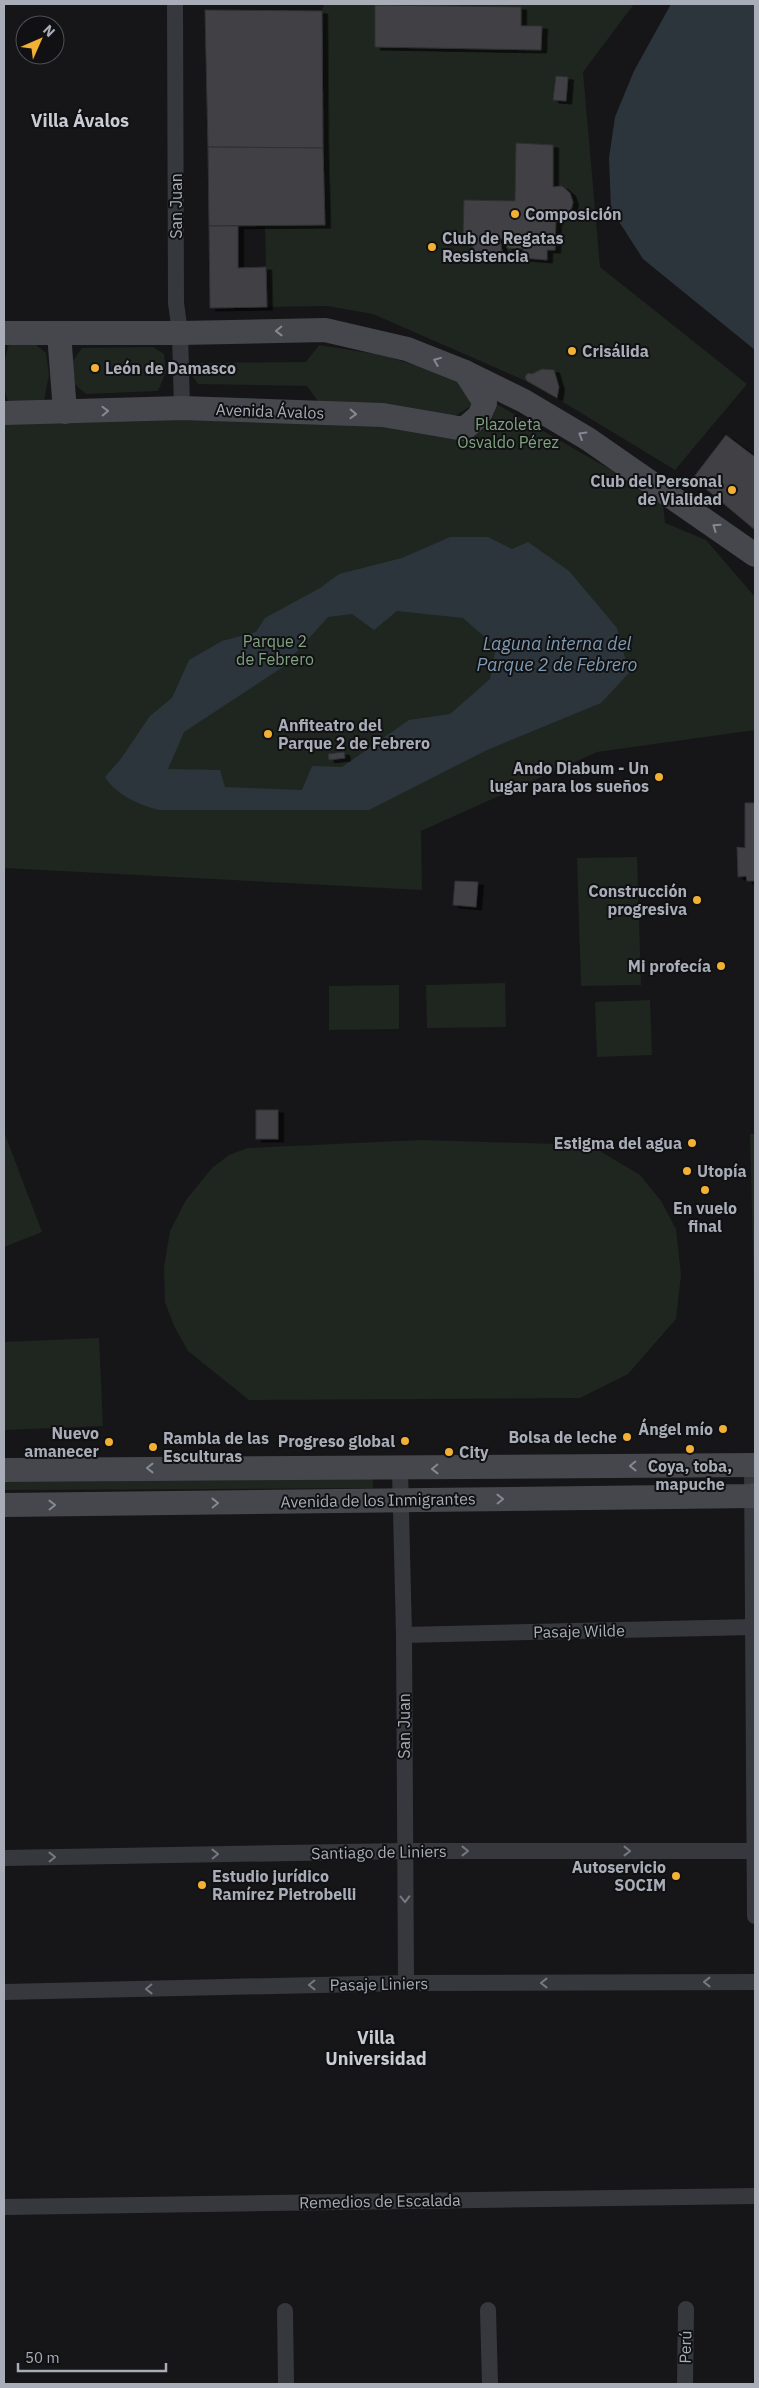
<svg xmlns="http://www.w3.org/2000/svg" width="759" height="2388" viewBox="0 0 759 2388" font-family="'IBM Plex Sans',sans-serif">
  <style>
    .green { fill: #1e261f }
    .water { fill: #2c353c; fill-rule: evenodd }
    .building { fill: #404145; stroke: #303034; filter: url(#shadow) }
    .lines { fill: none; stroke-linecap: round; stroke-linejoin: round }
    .street { stroke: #37383d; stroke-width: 16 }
    .secondary { stroke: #45474d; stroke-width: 24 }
    .oneway { stroke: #858993 }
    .oneway2 { stroke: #757881 }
    .poi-dot { fill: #f2b134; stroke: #111113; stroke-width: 2 }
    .labels { text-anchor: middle; stroke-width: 4; stroke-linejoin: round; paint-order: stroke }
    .street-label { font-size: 16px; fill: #a8adb8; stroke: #111113 }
    .poi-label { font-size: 16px; font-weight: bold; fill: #a8adb8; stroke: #111113; text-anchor: end }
    .park-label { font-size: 16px; fill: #7fa381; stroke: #111113 }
    .neighbourhood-label { font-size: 18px; font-weight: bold; fill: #c9ccd4; stroke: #111113 }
    .water-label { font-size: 18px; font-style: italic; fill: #7f9bb3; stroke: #111113 }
  </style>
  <defs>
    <filter id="shadow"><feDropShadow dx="5.5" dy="3" stdDeviation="0" flood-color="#0009"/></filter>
  </defs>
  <rect width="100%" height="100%" fill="#161618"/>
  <g class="green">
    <path d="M324 4H634L583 72 600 267 747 384 675 470 535 385 373 314 327 306 267 307 265 227 209 226 205 10 322 11Z"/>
    <path d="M31 341 46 353 49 375 44 400 10 404C0 388 3 359 10 342Z"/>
    <path d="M319 345 382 355 456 378 471 393V406L455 416 318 401 307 386 198 384 190 373 194 363 306 362Z"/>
    <path d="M153 347 164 354 166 372 158 391 86 394 72 382 70 365 82 348Z"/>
    <path d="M493 402 632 482 663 504 665 523 706 540 755 597V730L597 752 421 831 422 890 4 868V419L377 417 471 437 487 426Z"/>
    <path d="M637 857 641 985 581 986 577 858Z"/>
    <path d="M505 983 506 1027 427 1028 426 985Z"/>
    <path d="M399 985V1029L329 1030V986Z"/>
    <path d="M650 1000 652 1055 597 1057 595 1002Z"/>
    <path d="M4 1132 42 1232 4 1247Z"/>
    <path d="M750 1134H755V1332Z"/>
    <path d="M421 1140 590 1145 640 1175 661 1201 676 1229 681 1275 676 1319 628 1374 580 1398 249 1400 188 1351 174 1326 165 1302 164 1267 170 1231 186 1200 212 1168 229 1155 248 1148Z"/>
    <path d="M99 1338 103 1426 4 1430V1342Z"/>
    <path d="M373 1479V1488L4 1490V1482Z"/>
  </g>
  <g class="water">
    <path d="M671 4H755V350L643 259 611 209 609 158 615 117 634 71Z"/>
    <path d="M450 537H488L512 549 528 542 569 571 617 628 629 673 601 703 487 750 369 810H160C141 806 116 795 105 777L120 760 150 716 172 698 189 660 222 641 256 632 265 618 320 588 339 574 402 558ZM397 611 463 618 496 647 490 679 450 714 409 720 342 767 312 766 302 790 225 787 220 770 168 769 184 732 283 667 328 617 352 614 374 630Z"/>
  </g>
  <g class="building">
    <path d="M375 5 521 7V26H542L541 50 375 47Z"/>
    <path d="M205 10 322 11 323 148 208 147Z"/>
    <path d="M556 76 568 77 566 101 553 100Z"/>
    <path d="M516 143 553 145V187L562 186 570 193 573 202 571 211 567 216 556 218 555 250H547V260L523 258V249L507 248V238L500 239 502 251 492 259H482L473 251V240L463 238 464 200 515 201Z"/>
    <path d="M208 147 323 148 325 225 209 226Z"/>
    <path d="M209 226H238V268L266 267 267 307 210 308Z"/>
    <path d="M542 369 554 370 559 387 557 398 527 381 525 377 528 373 532 374Z"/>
    <path d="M726 435 755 457V530L693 478Z"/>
    <path d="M344 752 345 758 329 760 328 754Z"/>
    <path d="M745 803H755V881H747L746 876 738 877 737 847 745 848Z"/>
    <path d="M455 881 478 882 476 907 453 905Z"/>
    <rect x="256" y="1110" width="22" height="29"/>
  </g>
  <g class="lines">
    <g class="street">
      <path d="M175 4 176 303 180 333 182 408"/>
      <path d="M752 1464 755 1916"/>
      <path d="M400 1469 404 1635 406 1983"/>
      <path d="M404 1635 753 1627"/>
      <path d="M4 1858 404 1851H755"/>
      <path d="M4 1992 406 1983 755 1982"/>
      <path d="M4 2207 755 2196"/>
      <path d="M488 2310 490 2384"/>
      <path d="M285 2311 286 2384"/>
      <path d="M685 2384 686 2309"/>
    </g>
    <g class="secondary">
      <path d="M4 333H180L325 330 407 349 465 372 524 401 588 439 755 555"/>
      <path d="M59 333 65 412"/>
      <path d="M4 413 182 408 383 415 464 429 479 416 485 403 465 372"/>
      <path d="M4 1470 755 1465"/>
      <path d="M4 1505 752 1496 755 1495"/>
    </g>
  </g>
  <defs><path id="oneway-chevron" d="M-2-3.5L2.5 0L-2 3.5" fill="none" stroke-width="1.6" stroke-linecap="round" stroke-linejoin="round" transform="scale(1.25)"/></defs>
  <g class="oneway">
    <use href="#oneway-chevron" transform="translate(279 331) rotate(179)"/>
    <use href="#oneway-chevron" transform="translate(437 361) rotate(-158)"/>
    <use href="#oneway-chevron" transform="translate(105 411) rotate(-2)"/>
    <use href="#oneway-chevron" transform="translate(353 414) rotate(2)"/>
    <use href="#oneway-chevron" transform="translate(582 435) rotate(-149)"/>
    <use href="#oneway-chevron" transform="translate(716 527) rotate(-145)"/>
    <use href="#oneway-chevron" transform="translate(633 1466) rotate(179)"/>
    <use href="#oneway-chevron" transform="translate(150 1468) rotate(-180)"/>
    <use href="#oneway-chevron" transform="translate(435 1469) rotate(179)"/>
    <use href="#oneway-chevron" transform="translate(500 1499) rotate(-1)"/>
    <use href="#oneway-chevron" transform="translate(215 1503) rotate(-1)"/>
    <use href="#oneway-chevron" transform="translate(52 1505) rotate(-1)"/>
  </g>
  <g class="oneway2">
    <use href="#oneway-chevron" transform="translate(465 1851)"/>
    <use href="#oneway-chevron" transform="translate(627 1851)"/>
    <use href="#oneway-chevron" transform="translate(215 1854) rotate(-1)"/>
    <use href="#oneway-chevron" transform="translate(52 1857) rotate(-1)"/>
    <use href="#oneway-chevron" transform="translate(405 1899) rotate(89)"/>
    <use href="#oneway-chevron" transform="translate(707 1982) rotate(180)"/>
    <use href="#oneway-chevron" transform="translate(544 1983) rotate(180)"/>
    <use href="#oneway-chevron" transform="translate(312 1985) rotate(179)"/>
    <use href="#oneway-chevron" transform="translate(149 1989) rotate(179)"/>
  </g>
  <g class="poi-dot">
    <circle cx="515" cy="214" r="5"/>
    <circle cx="432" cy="247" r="5"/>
    <circle cx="572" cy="351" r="5"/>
    <circle cx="95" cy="368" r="5"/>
    <circle cx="732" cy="490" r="5"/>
    <circle cx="268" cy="734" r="5"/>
    <circle cx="659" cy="777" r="5"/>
    <circle cx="697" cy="900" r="5"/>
    <circle cx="721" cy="966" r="5"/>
    <circle cx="692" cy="1143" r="5"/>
    <circle cx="687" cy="1171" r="5"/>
    <circle cx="705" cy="1190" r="5"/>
    <circle cx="723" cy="1429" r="5"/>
    <circle cx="627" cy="1437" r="5"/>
    <circle cx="405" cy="1441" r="5"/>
    <circle cx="109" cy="1442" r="5"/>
    <circle cx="153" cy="1447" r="5"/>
    <circle cx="690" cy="1449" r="5"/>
    <circle cx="449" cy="1452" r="5"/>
    <circle cx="676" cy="1876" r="5"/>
    <circle cx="202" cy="1885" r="5"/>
  </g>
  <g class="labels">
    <g class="street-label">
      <text transform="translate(176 206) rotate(-90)" y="6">San Juan</text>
      <text transform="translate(270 411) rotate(2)" y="6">Avenida Ávalos</text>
      <text transform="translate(378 1500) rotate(-1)" y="6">Avenida de los Inmigrantes</text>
      <text transform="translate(579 1631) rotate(-1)" y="6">Pasaje Wilde</text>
      <text transform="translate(404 1726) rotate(-90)" y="6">San Juan</text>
      <text transform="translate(379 1852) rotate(-1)" y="6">Santiago de Liniers</text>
      <text transform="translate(379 1984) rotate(-1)" y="6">Pasaje Liniers</text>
      <text transform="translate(380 2201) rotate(-1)" y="6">Remedios de Escalada</text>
      <text transform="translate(685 2347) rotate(-89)" y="6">Perú</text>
    </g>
    <g class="poi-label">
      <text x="525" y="220" text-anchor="start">Composición</text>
      <text x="442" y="244" text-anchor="start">Club de Regatas<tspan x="442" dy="18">Resistencia</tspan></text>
      <text x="582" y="357" text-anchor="start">Crisálida</text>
      <text x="105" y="374" text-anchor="start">León de Damasco</text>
      <text x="722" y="487">Club del Personal<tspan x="722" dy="18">de Vialidad</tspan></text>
      <text x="278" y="731" text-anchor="start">Anfiteatro del<tspan x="278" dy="18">Parque 2 de Febrero</tspan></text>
      <text x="649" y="774">Ando Diabum - Un<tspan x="649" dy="18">lugar para los sueños</tspan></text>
      <text x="687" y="897">Construcción<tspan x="687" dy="18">progresiva</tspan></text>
      <text x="711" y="972">Mi profecía</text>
      <text x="682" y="1149">Estigma del agua</text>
      <text x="697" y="1177" text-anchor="start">Utopía</text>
      <text x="705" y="1214" text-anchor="middle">En vuelo<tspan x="705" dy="18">final</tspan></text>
      <text x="713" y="1435">Ángel mío</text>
      <text x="99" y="1439">Nuevo<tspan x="99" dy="18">amanecer</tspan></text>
      <text x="617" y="1443">Bolsa de leche</text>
      <text x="163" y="1444" text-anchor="start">Rambla de las<tspan x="163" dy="18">Esculturas</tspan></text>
      <text x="395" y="1447">Progreso global</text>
      <text x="459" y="1458" text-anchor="start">City</text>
      <text x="690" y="1472" text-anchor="middle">Coya, toba,<tspan x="690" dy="18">mapuche</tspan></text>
      <text x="666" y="1873">Autoservicio<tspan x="666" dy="18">SOCIM</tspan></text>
      <text x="212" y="1882" text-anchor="start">Estudio jurídico<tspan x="212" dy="18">Ramírez Pietrobelli</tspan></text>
    </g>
    <g class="park-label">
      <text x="508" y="430">Plazoleta<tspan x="508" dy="18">Osvaldo Pérez</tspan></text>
      <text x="275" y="647">Parque 2<tspan x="275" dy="18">de Febrero</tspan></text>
    </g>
    <g class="neighbourhood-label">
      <text x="80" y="127">Villa Ávalos</text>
      <text x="376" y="2044">Villa<tspan x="376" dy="21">Universidad</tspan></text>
    </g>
    <g class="water-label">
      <text x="557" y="650">Laguna interna del<tspan x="557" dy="21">Parque 2 de Febrero</tspan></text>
    </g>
  </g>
  <rect width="759" height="2388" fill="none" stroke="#a8adb8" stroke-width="10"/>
  <g transform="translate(40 40) rotate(45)"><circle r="24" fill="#111113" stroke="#4d4f55"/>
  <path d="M0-4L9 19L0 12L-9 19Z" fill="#f2b134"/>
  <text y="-8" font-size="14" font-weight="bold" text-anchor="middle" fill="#a8adb8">N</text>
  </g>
  <path d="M18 2363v8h148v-8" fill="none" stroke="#a8adb8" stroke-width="2.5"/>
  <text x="25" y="2363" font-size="15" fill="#a8adb8" stroke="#111113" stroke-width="4" paint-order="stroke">50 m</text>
</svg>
